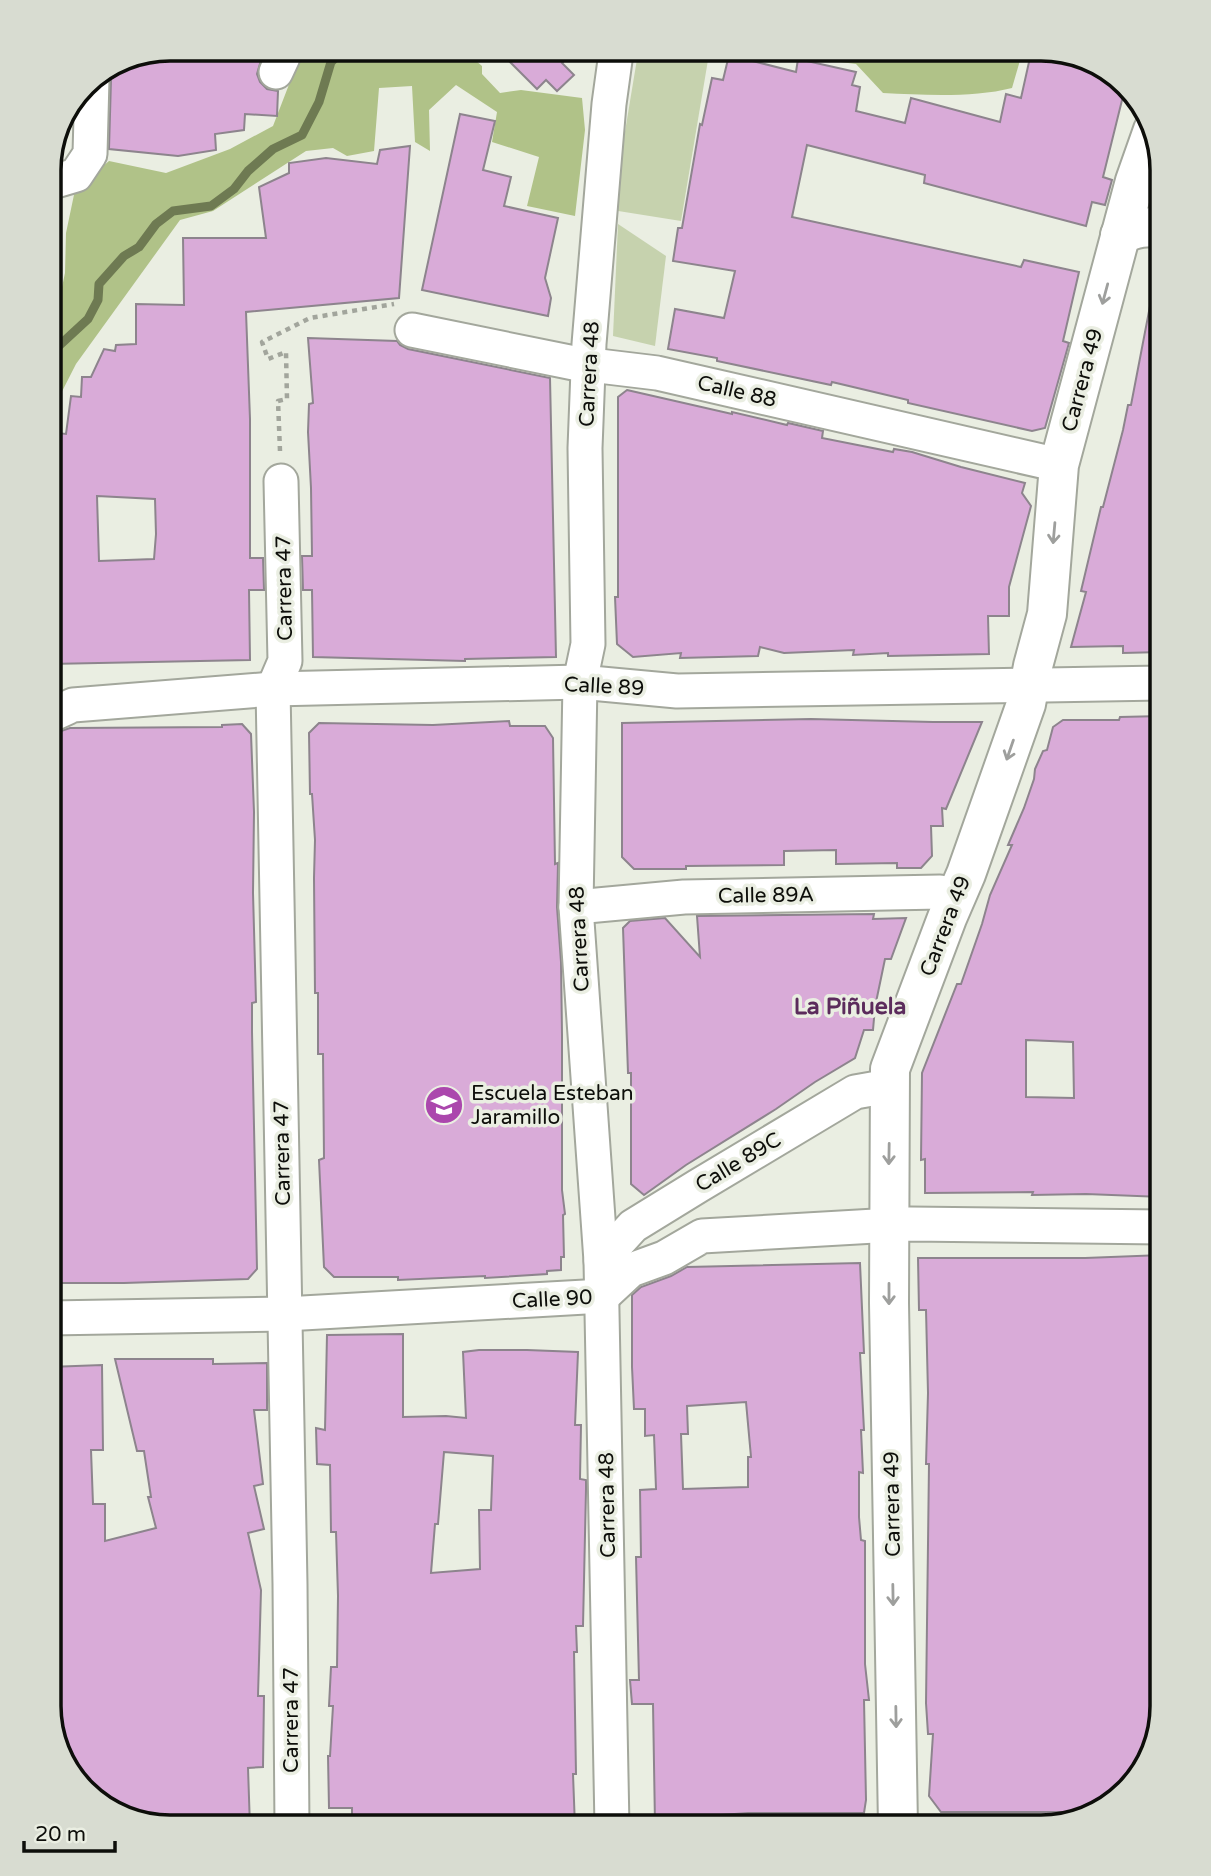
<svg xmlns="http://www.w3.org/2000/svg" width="1211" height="1876" viewBox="0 0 1211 1876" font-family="'Varela Round',sans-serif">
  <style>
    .green { fill: #c6d2ae }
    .forest { fill: #b0c288 }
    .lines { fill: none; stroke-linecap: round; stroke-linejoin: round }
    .stream { stroke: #6e7a52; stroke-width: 9 }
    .building { fill: #d9abd8; stroke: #8d848d; stroke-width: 2; fill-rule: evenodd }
    .minor-casing { stroke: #a3a79c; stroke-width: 37 }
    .tertiary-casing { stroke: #a3a79c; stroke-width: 42 }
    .path { stroke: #a2a59c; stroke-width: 4.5; stroke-dasharray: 5 5; stroke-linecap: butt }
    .minor { stroke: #fff; stroke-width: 33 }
    .tertiary { stroke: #fff; stroke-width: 38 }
    .oneway { stroke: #9e9f9d }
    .labels { text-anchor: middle; stroke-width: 7; stroke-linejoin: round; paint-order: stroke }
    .street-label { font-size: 21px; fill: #0d0e0a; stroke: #eaeee2 }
    .poi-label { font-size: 21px; fill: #0d0e0a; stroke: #eaeee2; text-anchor: start }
    .neighbourhood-label { font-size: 23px; font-weight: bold; fill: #5b2b5c; stroke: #eaeee2 }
    .rim { fill: none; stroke: #0d0e0a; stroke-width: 3.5 }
  </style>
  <rect width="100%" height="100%" fill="#eaeee2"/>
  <g class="green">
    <path d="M638 53H665L708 60 681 221 612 210Z"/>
    <path d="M618 224 666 256 655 346 613 336Z"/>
  </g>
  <g class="forest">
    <path d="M1023 50 1012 88C973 98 923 95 883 93L856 64 794 56 755 55 748 52Z"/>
    <path d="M469 55 482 66V74L500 93 521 90 582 98 585 130 575 216 527 206 539 157 492 142 497 112 456 85 429 110 430 151 415 142 412 86 379 88 374 151 347 156 333 148 306 151 213 211 180 220 76 364 49 417V305L58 306 65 273 66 233 75 190 109 161 166 173 230 149 273 126 300 56Z"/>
  </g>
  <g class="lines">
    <path class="stream" d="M49 355 88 319 98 300 99 284 124 256 139 247 156 224 173 211 211 206 234 189 248 171 273 149 302 135 319 102 331 62 337 56"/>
  </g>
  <g class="building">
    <path d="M1031 53 1073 63 1074 58 1109 70 1125 88 1103 177 1112 180 1105 205 1092 202 1086 226 924 183 925 175 807 145 792 217 1021 267 1024 260 1079 272 1063 341 1069 343 1045 428 1032 431 908 403V400L832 382 831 385 717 361V358L668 349 675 309 724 318 735 271 673 261 678 228H682L700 124 702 125 712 78 723 80 729 55 796 72 798 59 856 72 852 85 860 87 856 111 905 123 911 98 1000 122 1006 94 1021 98Z"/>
    <path d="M502 54H571L562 63 574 75 557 91 546 80 537 89Z"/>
    <path d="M262 57 257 74 260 82 267 89 278 91 277 116 245 114 244 130 215 134 216 150 178 156 109 149 111 80 108 69 124 58Z"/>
    <path d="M460 114 495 121 483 170 511 177 504 206 558 218 545 278 551 298 548 316 422 290Z"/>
    <path d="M410 146 399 298 246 312 250 419V558H263L264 590H249L250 660 49 664V432L66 434 71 396 81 397 82 377H91L104 349 115 351 116 345 136 344V304L184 305 183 238H266L259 187 289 173V163L326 158 377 164 380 150ZM97 496 155 499 156 534 154 559 99 561Z"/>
    <path d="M1150 306 1162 307V652L1123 653V646L1071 647 1086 592 1081 591 1101 507H1103L1123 430 1128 405H1131Z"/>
    <path d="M308 338 397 341 400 345 408 349 550 378 556 657 465 659V661L313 657 312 590H303L302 556H312L311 488 308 432 309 404 313 403Z"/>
    <path d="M627 390 732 414V412L787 425 788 423 823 431 822 438 893 452 894 449 912 452 961 467 1025 483 1022 493 1031 506 1009 587V616H988L989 654 888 656V653L853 655 854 650 784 653 760 647 758 656 680 658 681 653 633 657 617 644 615 597H618V397Z"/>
    <path d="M1162 716V1197L1086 1194 1032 1195 1033 1192 925 1193V1159L921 1160 922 1073 957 984H961L982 924 990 895 1012 845H1008L1024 808 1034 779 1035 769 1043 751 1047 750 1053 727 1063 720H1119L1120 717ZM1026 1040 1073 1042 1074 1098 1026 1097Z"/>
    <path d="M811 719 933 722H982L946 809 942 808 943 826H931L932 856 921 868H897V863L836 864V850L784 851V865L686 866V869H634L622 857V723Z"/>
    <path d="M509 721 510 726H545L553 738 555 864 558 863 557 907 561 962 562 1034V1190L565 1214 563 1215 564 1257H561V1270L547 1271V1274L485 1278V1276L398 1280V1277H334L324 1267 319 1160 324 1158 323 1054H318V993H315L314 878 315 840 312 794H310L309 733 319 723 433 725Z"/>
    <path d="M242 724 251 734 254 812 253 893 256 1002 252 1003V1032L257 1269 248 1279 124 1283H49V735L70 728 222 727V725Z"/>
    <path d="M874 914 873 919 906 918 891 959H885L875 1007 873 1030H864L855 1058 815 1082 776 1109 686 1165 644 1195 631 1184V1073H628L623 928 630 921 665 918 700 957 697 916Z"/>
    <path d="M1162 1255V1706L1142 1773 1098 1812H941L929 1796 933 1734H928L926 1703 929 1464H926L928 1393 926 1310H919L918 1258H1085Z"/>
    <path d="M860 1263 864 1353H860L864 1430H861L863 1473 859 1472V1517L861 1540 865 1541V1664L869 1700H864L866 1800 864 1813H748L709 1816 710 1823 655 1824 653 1704H632L630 1680H639L636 1557H641L640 1490 656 1489 654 1435 645 1436V1409H634L632 1367V1295L641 1287 671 1276 687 1267ZM746 1402 751 1457H748V1487L683 1489 681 1434H688L687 1406Z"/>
    <path d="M403 1334V1417L446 1416 466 1418 463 1352 479 1350H527L578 1352 575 1425H581L580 1479 586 1480V1489L583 1626H576L577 1652H574L576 1774H573L575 1827H352V1808H329L328 1756H330L333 1706H329L331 1667H337L338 1596 336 1532H331L330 1465 317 1464 316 1428 325 1430 327 1335ZM444 1452 493 1456 491 1510H479L480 1569 431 1573 435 1524H438Z"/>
    <path d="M115 1359H213V1364L267 1363V1410H254L263 1484 254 1486 264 1529 248 1533 261 1590 258 1696H264L263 1767 248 1768 250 1827H163L103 1807 62 1760 49 1706V1367L102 1365 103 1450H91L93 1504H105V1541L156 1528 148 1497H151L144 1451H137Z"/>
  </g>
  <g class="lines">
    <g class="minor-casing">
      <g id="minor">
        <path d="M276 72 283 57"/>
        <path d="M49 183 76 175 90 154 92 79"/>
        <path d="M412 330 574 363 657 373 1059 465"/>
        <path d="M281 481 285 661 273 689 290 1584 292 1827"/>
        <path d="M49 716 73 705 273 689 580 682 677 691 1162 683"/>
        <path d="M576 907 684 897 940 892 955 897"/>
        <path d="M601 1261 633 1226 698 1186 855 1092 889 1086"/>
        <path d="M49 1318 285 1314 603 1296 631 1270 664 1258 702 1236 910 1224 1162 1227"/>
        <path d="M612 1827 601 1261 576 907 580 682 588 644 585 448 589 344 609 104 616 53"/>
      </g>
    </g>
    <g class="tertiary-casing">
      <g id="tertiary">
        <path d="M1120 235C1135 228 1146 226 1162 228"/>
        <path d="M898 1827 889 1303 890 1069 947 918 966 874 1026 704 1033 666 1047 614 1059 465 1135 181 1153 130"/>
      </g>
    </g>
    <path class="path" d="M280 451 278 401 287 399 286 352 268 359 262 342 310 318 394 304"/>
    <use href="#minor" class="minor"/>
    <use href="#tertiary" class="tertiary"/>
  </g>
  <defs><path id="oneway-shaft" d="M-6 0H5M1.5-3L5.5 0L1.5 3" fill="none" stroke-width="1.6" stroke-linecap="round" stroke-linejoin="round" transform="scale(1.75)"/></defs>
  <g class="oneway">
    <use href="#oneway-shaft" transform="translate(1105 294) rotate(105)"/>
    <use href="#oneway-shaft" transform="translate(1054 533) rotate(95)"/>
    <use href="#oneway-shaft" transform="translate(1010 750) rotate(109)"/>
    <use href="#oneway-shaft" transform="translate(889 1154) rotate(91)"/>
    <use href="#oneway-shaft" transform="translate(889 1294) rotate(90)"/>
    <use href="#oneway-shaft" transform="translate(893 1595) rotate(89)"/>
    <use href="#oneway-shaft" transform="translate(896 1717) rotate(89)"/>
  </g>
  <defs>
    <g id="school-disc" transform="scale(2.0125)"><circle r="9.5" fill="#ab47ad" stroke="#eaeee2"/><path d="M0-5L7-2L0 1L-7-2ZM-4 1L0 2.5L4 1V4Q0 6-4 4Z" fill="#fff"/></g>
  </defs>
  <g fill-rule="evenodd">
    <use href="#school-disc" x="444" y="1105"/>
  </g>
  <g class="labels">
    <g class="street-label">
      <text transform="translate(589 374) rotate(-87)" y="7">Carrera 48</text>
      <text transform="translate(1082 380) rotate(-75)" y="7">Carrera 49</text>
      <text transform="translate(737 391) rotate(13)" y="7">Calle 88</text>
      <text transform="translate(284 588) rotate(-91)" y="7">Carrera 47</text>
      <text transform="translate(604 686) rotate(3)" y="7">Calle 89</text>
      <text transform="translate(766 895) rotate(-1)" y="7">Calle 89A</text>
      <text transform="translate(945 926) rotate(-69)" y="7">Carrera 49</text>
      <text transform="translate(579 939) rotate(-93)" y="7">Carrera 48</text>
      <text transform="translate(282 1153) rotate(-91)" y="7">Carrera 47</text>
      <text transform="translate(738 1162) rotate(-31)" y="7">Calle 89C</text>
      <text transform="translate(552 1299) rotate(-3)" y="7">Calle 90</text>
      <text transform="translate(892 1504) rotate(-91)" y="7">Carrera 49</text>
      <text transform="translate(607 1505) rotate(-91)" y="7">Carrera 48</text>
      <text transform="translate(291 1720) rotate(-90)" y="7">Carrera 47</text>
    </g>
    <g class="poi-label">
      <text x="471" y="1100">Escuela Esteban<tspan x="471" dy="24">Jaramillo</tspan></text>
    </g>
    <g class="neighbourhood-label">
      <text x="850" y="1014">La Piñuela</text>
    </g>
  </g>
  <path d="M0 0H1211V1876H0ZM170 61H1041A109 109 0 0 1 1150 170V1706A109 109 0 0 1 1041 1815H170A109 109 0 0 1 61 1706V170A109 109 0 0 1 170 61Z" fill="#d8dcd1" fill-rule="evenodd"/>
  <path class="rim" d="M170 61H1041A109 109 0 0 1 1150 170V1706A109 109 0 0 1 1041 1815H170A109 109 0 0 1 61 1706V170A109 109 0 0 1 170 61Z"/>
  <path d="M24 1841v10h91v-10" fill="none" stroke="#0d0e0a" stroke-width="3.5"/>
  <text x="35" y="1841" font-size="21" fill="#0d0e0a" stroke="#eaeee2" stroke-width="5" paint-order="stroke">20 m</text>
</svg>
